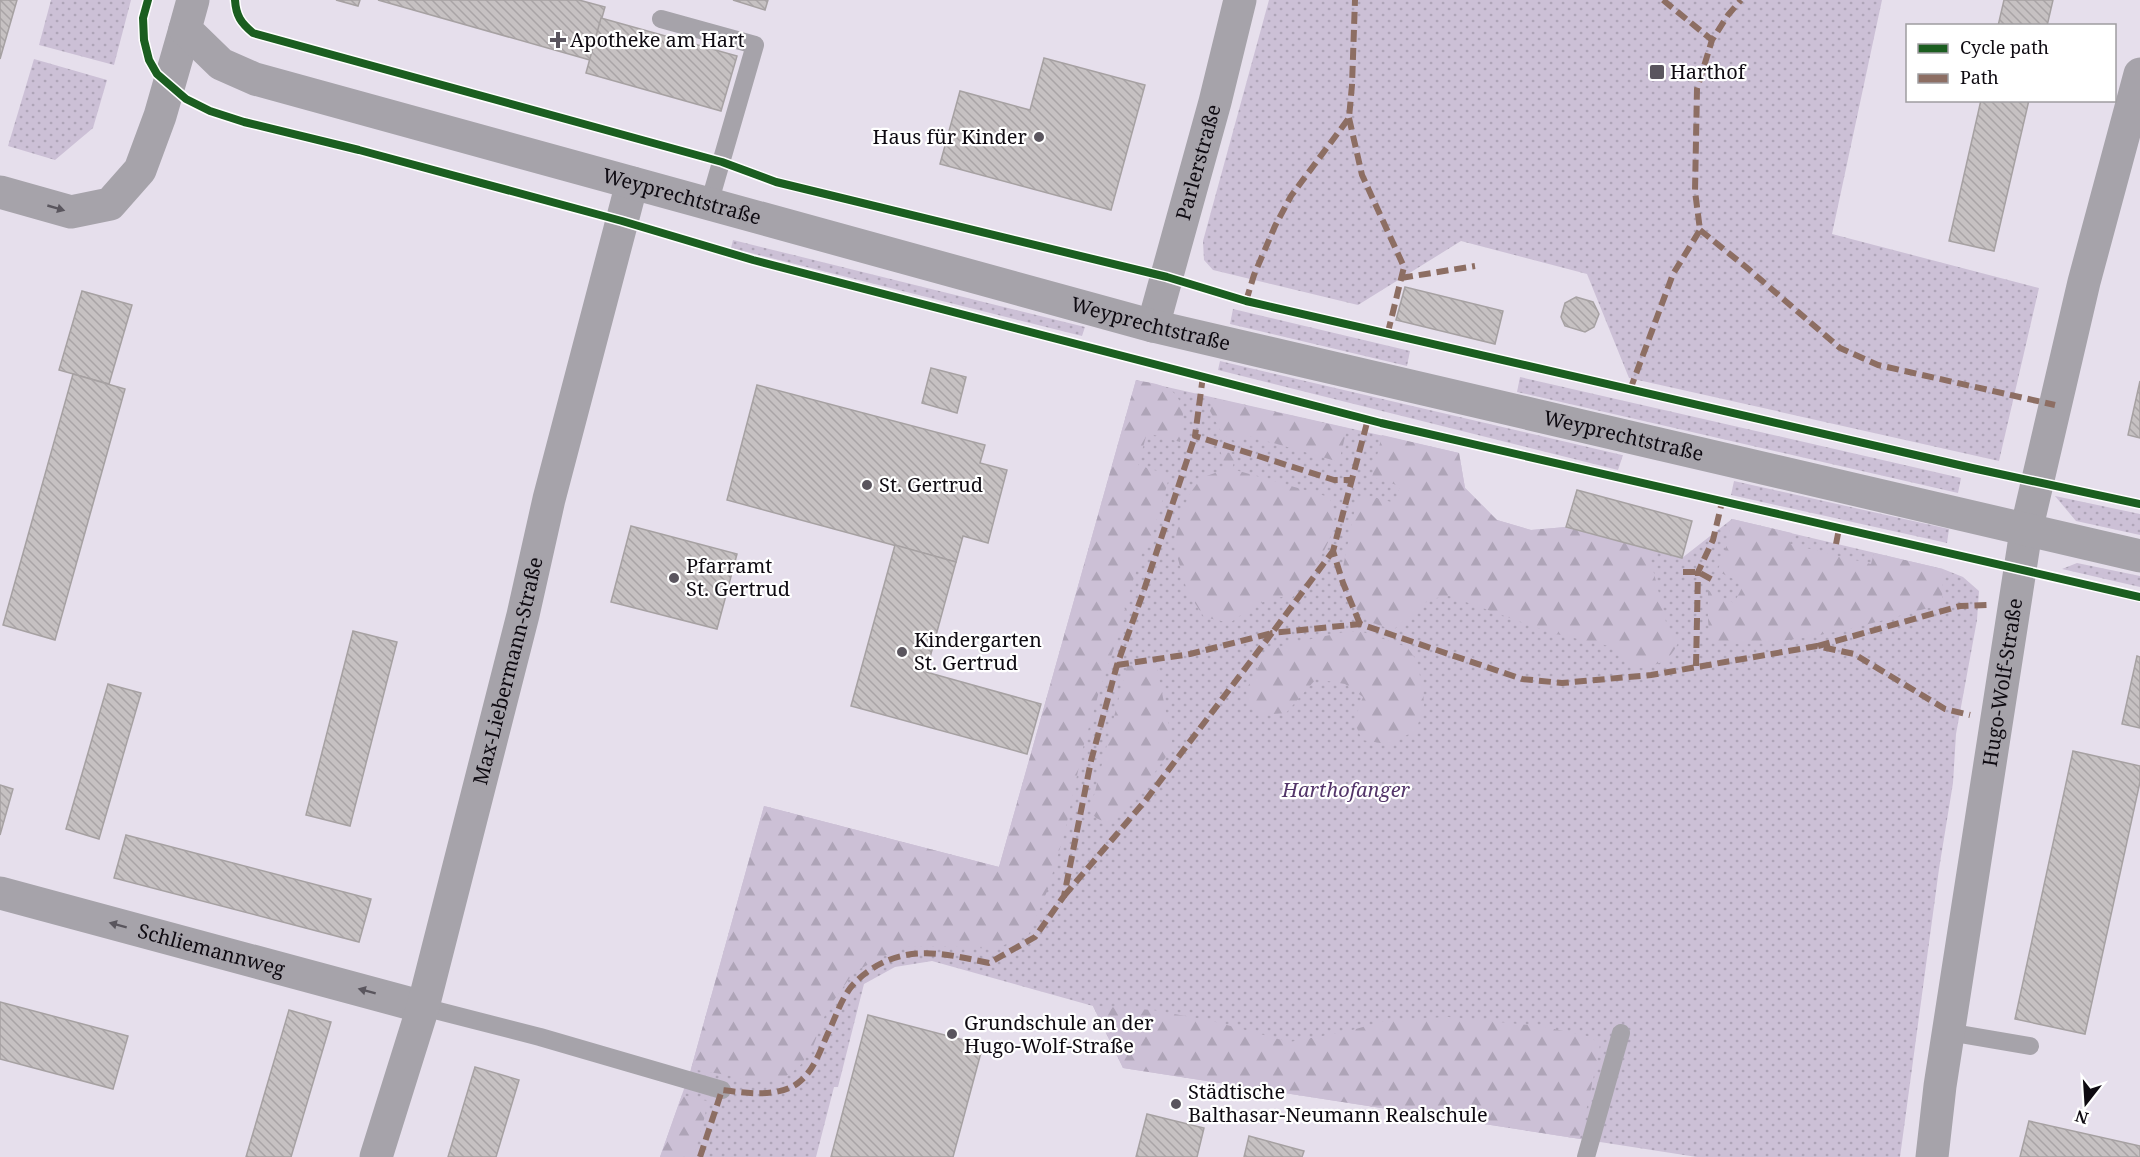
<svg xmlns="http://www.w3.org/2000/svg" width="2140" height="1157" viewBox="0 0 2140 1157" font-family="'Noto Serif',serif">
  <style>
    .grass { fill: url(#grass-dots) }
    .forest { fill: url(#forest-firs) }
    .building { fill: url(#building-back-hatch); stroke: #a6a1a2; stroke-width: 1.5 }
    .lines { fill: none; stroke-linecap: round; stroke-linejoin: round }
    .service { stroke: #a6a3aa; stroke-width: 18 }
    .minor { stroke: #a6a3aa; stroke-width: 33 }
    .tertiary { stroke: #a6a3aa; stroke-width: 33 }
    .quiet { stroke: #8d6e63; stroke-width: 6; stroke-dasharray: 12 6; stroke-linecap: butt }
    .cycleway-casing { stroke: #fff; stroke-width: 11 }
    .cycleway { stroke: #1b5e20; stroke-width: 8 }
    .oneway { fill: #5a565e }
    .poi-dot { fill: #5a555e; stroke: #fff; stroke-width: 2 }
    .labels { text-anchor: middle; stroke-width: 4.5; stroke-linejoin: round; paint-order: stroke }
    .poi-label { font-size: 20px; fill: #0e0a11; stroke: #fff; text-anchor: start }
    .street-label { font-size: 20px; fill: #0e0a11; stroke: #fff }
    .park-label { font-size: 20px; font-style: italic; fill: #533569; stroke: #fff }
  </style>
  <defs>
    <pattern id="grass-dots" width="8" height="8" patternUnits="userSpaceOnUse" patternTransform="scale(1.5)"><rect width="8" height="8" fill="#ccc0d6"/><path d="M2 2h.1M6 6h.1" fill="none" stroke="#aea4b7" stroke-width="1.8" stroke-linecap="round"/></pattern>
    <pattern id="forest-firs" width="22" height="20" patternUnits="userSpaceOnUse" patternTransform="scale(1.5)"><rect width="22" height="20" fill="#ccc0d6"/><path d="M5 1l3.5 6h-7zM16 11l3.5 6h-7z" fill="#aea4b7"/></pattern>
    <pattern id="building-back-hatch" width="6" height="6" patternUnits="userSpaceOnUse" patternTransform="scale(1.5)"><rect width="6" height="6" fill="#c6c1c2"/><path d="M-1 5l2 2M0 0l6 6M5-1l2 2" fill="none" stroke="#a9a4a6"/></pattern>
  </defs>
  <rect width="100%" height="100%" fill="#e6dfec"/>
  <g class="grass">
    <path d="M51 0H131L114 65 39 45Z"/>
    <path d="M1269 0H1882L1832 234 2039 288 1999 461 1629 378 1587 274 1461 241 1358 305 1213 270 1204 260 1203 241Z"/>
    <path d="M34 59 107 80 93 128 55 160 8 146Z"/>
    <path d="M733 240 1085 327 1082 336 731 248Z"/>
    <path d="M1233 309 1410 351 1407 366 1230 324Z"/>
    <path d="M1220 361 1622 455H1623L1618 470 1218 370Z"/>
    <path d="M1520 377 1961 478 1958 493 1517 392Z"/>
    <path d="M1136 380 1459 453 1465 488 1497 520 1531 530 1566 527 1682 558 1732 519 1943 569 1963 577 1979 591 1977 620 1956 734 1953 783 1939 869 1900 1157H1697L1123 1068 1093 1006 932 961 895 967 864 984 838 1087H834L816 1157H660L691 1069 764 806 999 867Z"/>
    <path d="M1734 481 1949 529 1947 543 1731 495Z"/>
    <path d="M2055 496 2140 514V535L2076 521Z"/>
    <path d="M2077 563 2140 576V587L2062 569Z"/>
  </g>
  <g class="forest">
    <path d="M1136 380C1145 382 1156 383 1165 387 1187 397 1185 423 1180 442L1147 433 1138 465 1170 475 1150 542 1146 541 1124 608 1127 610 1099 692 1083 748 1065 831 1048 889 1029 934 995 949 945 946 902 947 854 972 827 1010 812 1049 799 1067 782 1079 753 1082 727 1075 691 1069 764 806 999 867Z"/>
    <path d="M1213 398 1347 428 1339 462 1242 434 1239 443 1223 435 1210 411Z"/>
    <path d="M1382 435 1459 453 1465 488 1497 520 1531 530 1566 527 1648 549 1666 622 1678 643C1669 662 1659 665 1638 668L1609 646 1552 633 1449 596 1430 599 1393 630 1370 622 1357 610 1346 582 1343 567 1356 504 1366 495 1395 503 1400 486 1372 477Z"/>
    <path d="M1220 450 1236 455 1232 469 1329 497C1331 502 1333 506 1334 511 1339 539 1305 581 1289 602V595L1256 604 1230 623 1204 617 1187 591 1174 545 1180 518 1189 495 1201 478 1226 469Z"/>
    <path d="M1732 519 1792 533 1790 544 1871 564 1874 553 1943 569 1942 604C1867 625 1791 648 1711 643L1708 621V590L1734 603 1744 584 1717 571 1724 556Z"/>
    <path d="M1344 632H1363L1407 647 1417 661 1423 691 1424 705 1416 731 1387 744 1362 740 1354 721 1363 697 1345 684 1316 679 1286 713 1261 715 1249 703 1246 690 1266 652 1288 644Z"/>
    <path d="M1156 663 1173 747 1135 800 1109 824 1096 818 1090 811 1127 666Z"/>
    <path d="M1093 1006 1153 1010 1212 1021 1289 1042 1345 1032 1388 1020 1448 1017 1540 1026 1587 1036 1600 1043 1599 1052 1580 1139 1123 1068Z"/>
    <path d="M682 1095 707 1101 705 1116 693 1157H660Z"/>
  </g>
  <g class="building">
    <path d="M0 0H17L0 59Z"/>
    <path d="M336 0H360L358 6Z"/>
    <path d="M378 0H579L605 7 590 60Z"/>
    <path d="M733 0H768L765 10Z"/>
    <path d="M2004 0H2053L2047 26H1998Z"/>
    <path d="M601 18 737 56 721 111 586 73Z"/>
    <path d="M1044 58 1145 85 1111 210 940 164 960 91 1030 110Z"/>
    <path d="M1981 100H2029L1994 251 1949 241Z"/>
    <path d="M1405 287 1503 311 1495 344 1396 320Z"/>
    <path d="M82 291 132 305 109 384 59 370Z"/>
    <path d="M1576 297 1593 302 1599 314 1594 327 1585 332 1565 326 1561 317 1565 303Z"/>
    <path d="M931 368 966 377 957 413 922 403Z"/>
    <path d="M73 374 125 389 55 640 3 625Z"/>
    <path d="M2140 381V438L2128 435Z"/>
    <path d="M757 385 985 445 980 463 1007 470 988 543 963 536 956 562 727 500Z"/>
    <path d="M1577 490 1692 521 1682 558 1566 527Z"/>
    <path d="M631 526 737 554 717 629 611 602Z"/>
    <path d="M895 545 956 562 926 672 1041 704 1027 754 851 706Z"/>
    <path d="M353 631 397 642 350 826 306 815Z"/>
    <path d="M2137 656 2140 657V728L2122 724Z"/>
    <path d="M108 684 141 693 99 839 66 829Z"/>
    <path d="M2073 751 2140 766V782L2085 1034 2015 1019Z"/>
    <path d="M0 785 13 789 0 835Z"/>
    <path d="M126 835 371 899 359 942 114 878Z"/>
    <path d="M0 1002 128 1036 113 1089 0 1059Z"/>
    <path d="M289 1010 331 1022 291 1157H246Z"/>
    <path d="M868 1015 983 1045 953 1157H831Z"/>
    <path d="M475 1067 519 1080 496 1157H448Z"/>
    <path d="M1147 1114 1204 1128 1197 1157H1136Z"/>
    <path d="M2029 1121 2140 1146V1157H2020Z"/>
    <path d="M1249 1136 1304 1151 1302 1157H1244Z"/>
  </g>
  <g class="lines">
    <g class="service">
      <path d="M661 19 755 45 709 204"/>
      <path d="M423 1007 540 1037 722 1090"/>
      <path d="M1948 1032 2030 1046"/>
      <path d="M1586 1157 1621 1033"/>
    </g>
    <g class="minor">
      <path d="M0 192 71 212 110 204 140 170 160 116 185 29"/>
      <path id="s1" d="M1153 326 1215 102 1240 0"/>
      <path id="s2" d="M0 893 423 1007"/>
      <path id="s3" d="M376 1157 423 1007 523 615 549 499 632 183"/>
      <path id="s4" d="M1932 1157 1940 1086 2026 531 2084 282 2140 74"/>
    </g>
    <path class="tertiary" id="s5" d="M193 0 185 29 221 64 255 79 1153 326 2140 556"/>
    <g class="quiet">
      <path d="M1663 0 1712 40"/>
      <path d="M1349 118 1362 175 1404 267 1388 332"/>
      <path d="M1700 230 1746 267 1840 348 1878 365 2055 405"/>
      <path d="M1401 278 1475 266"/>
      <path d="M1246 301 1254 275 1275 226 1291 196 1349 118 1352 85 1355 0"/>
      <path d="M1203 376 1195 436 1334 480H1351"/>
      <path d="M1630 390 1673 274 1700 230 1695 191 1697 89 1712 40 1728 15 1741 0"/>
      <path d="M1836 544 1839 529"/>
      <path d="M1683 572H1698L1713 580"/>
      <path d="M1360 624 1343 583 1333 551 1368 419"/>
      <path d="M1818 646 1960 606 1987 605"/>
      <path d="M1117 665 1190 654 1272 633 1333 551"/>
      <path d="M1696 666 1698 572 1713 540 1722 502"/>
      <path d="M1064 896 1145 801 1272 633 1360 624 1522 679 1562 683 1651 675 1817 646 1854 654 1945 709 1970 715"/>
      <path d="M700 1157 722 1090C745 1093 778 1098 798 1083 814 1071 820 1051 828 1033 834 1021 838 1008 845 996 851 985 860 977 870 970 908 944 947 954 989 963L1035 937 1064 896 1091 761 1117 665 1143 593 1195 436"/>
    </g>
    <g class="cycleway-casing">
      <g id="cycleway">
        <path d="M148 0 143 18 144 40 149 60 157 74 186 99 210 111 244 122 359 150 622 221 753 260 1381 423 2140 597"/>
        <path d="M235 0C236 16 241 23 253 33L722 162 776 182 1167 277 1246 301 1972 468 2140 504"/>
      </g>
    </g>
    <use href="#cycleway" class="cycleway"/>
  </g>
  <defs><path id="oneway-solid" d="M-6-.8H1V-3.2L6.5 0L1 3.2V.8H-6Z" transform="scale(1.5)"/></defs>
  <g class="oneway">
    <use href="#oneway-solid" transform="translate(56 208) rotate(16)"/>
    <use href="#oneway-solid" transform="translate(118 925) rotate(-165)"/>
    <use href="#oneway-solid" transform="translate(367 991) rotate(-165)"/>
  </g>
  <g class="poi-dot">
    <path d="M555 31h6v6h6v6h-6v6h-6v-6h-6v-6h6z"/>
    <rect x="1649" y="64" width="16" height="16" rx="3"/>
    <circle cx="1039" cy="137" r="6"/>
    <circle cx="867" cy="485" r="6"/>
    <circle cx="674" cy="578" r="6"/>
    <circle cx="902" cy="652" r="6"/>
    <circle cx="952" cy="1034" r="6"/>
    <circle cx="1176" cy="1104" r="6"/>
  </g>
  <g class="labels">
    <g class="poi-label">
      <text x="570" y="47">Apotheke am Hart</text>
      <text x="1670" y="79">Harthof</text>
      <text x="1027" y="144" text-anchor="end">Haus für Kinder</text>
      <text x="879" y="492">St. Gertrud</text>
      <text x="686" y="573">Pfarramt<tspan x="686" dy="23">St. Gertrud</tspan></text>
      <text x="914" y="647">Kindergarten<tspan x="914" dy="23">St. Gertrud</tspan></text>
      <text x="964" y="1030">Grundschule an der<tspan x="964" dy="23">Hugo-Wolf-Straße</tspan></text>
      <text x="1188" y="1099">Städtische<tspan x="1188" dy="23">Balthasar-Neumann Realschule</tspan></text>
    </g>
    <g class="street-label">
      <text dy="7" stroke="none"><textPath href="#s1" startOffset="170">Parlerstraße</textPath></text>
      <text dy="7" stroke="none"><textPath href="#s5" startOffset="560">Weyprechtstraße</textPath></text>
      <text dy="7" stroke="none"><textPath href="#s5" startOffset="1046">Weyprechtstraße</textPath></text>
      <text dy="7" stroke="none"><textPath href="#s5" startOffset="1532">Weyprechtstraße</textPath></text>
      <text dy="7" stroke="none"><textPath href="#s3" startOffset="504">Max-Liebermann-Straße</textPath></text>
      <text dy="7" stroke="none"><textPath href="#s4" startOffset="480">Hugo-Wolf-Straße</textPath></text>
      <text dy="7" stroke="none"><textPath href="#s2" startOffset="219">Schliemannweg</textPath></text>
    </g>
    <g class="park-label">
      <text x="1346" y="797">Harthofanger</text>
    </g>
  </g>
  <rect x="1906" y="24" width="210" height="78" fill="#ffffff" stroke="#9f9da0" stroke-width="1.5"/>
  <rect x="1918" y="44" width="30" height="9" fill="#1b5e20" stroke="#9f9da0" stroke-width="1.5"/>
  <text x="1960" y="54" font-size="18" fill="#0e0a11">Cycle path</text>
  <rect x="1918" y="74" width="30" height="9" fill="#8d6e63" stroke="#9f9da0" stroke-width="1.5"/>
  <text x="1960" y="84" font-size="18" fill="#0e0a11">Path</text>
  <g transform="translate(2086 1103) rotate(197)" stroke="#ffffff" stroke-width="4.5" paint-order="stroke">
  <path d="M0-4.5L10 22L0 15L-10 22Z" fill="#0e0a11"/>
  <text y="-9" font-size="16" font-weight="bold" text-anchor="middle" fill="#0e0a11">N</text>
  </g>
</svg>
